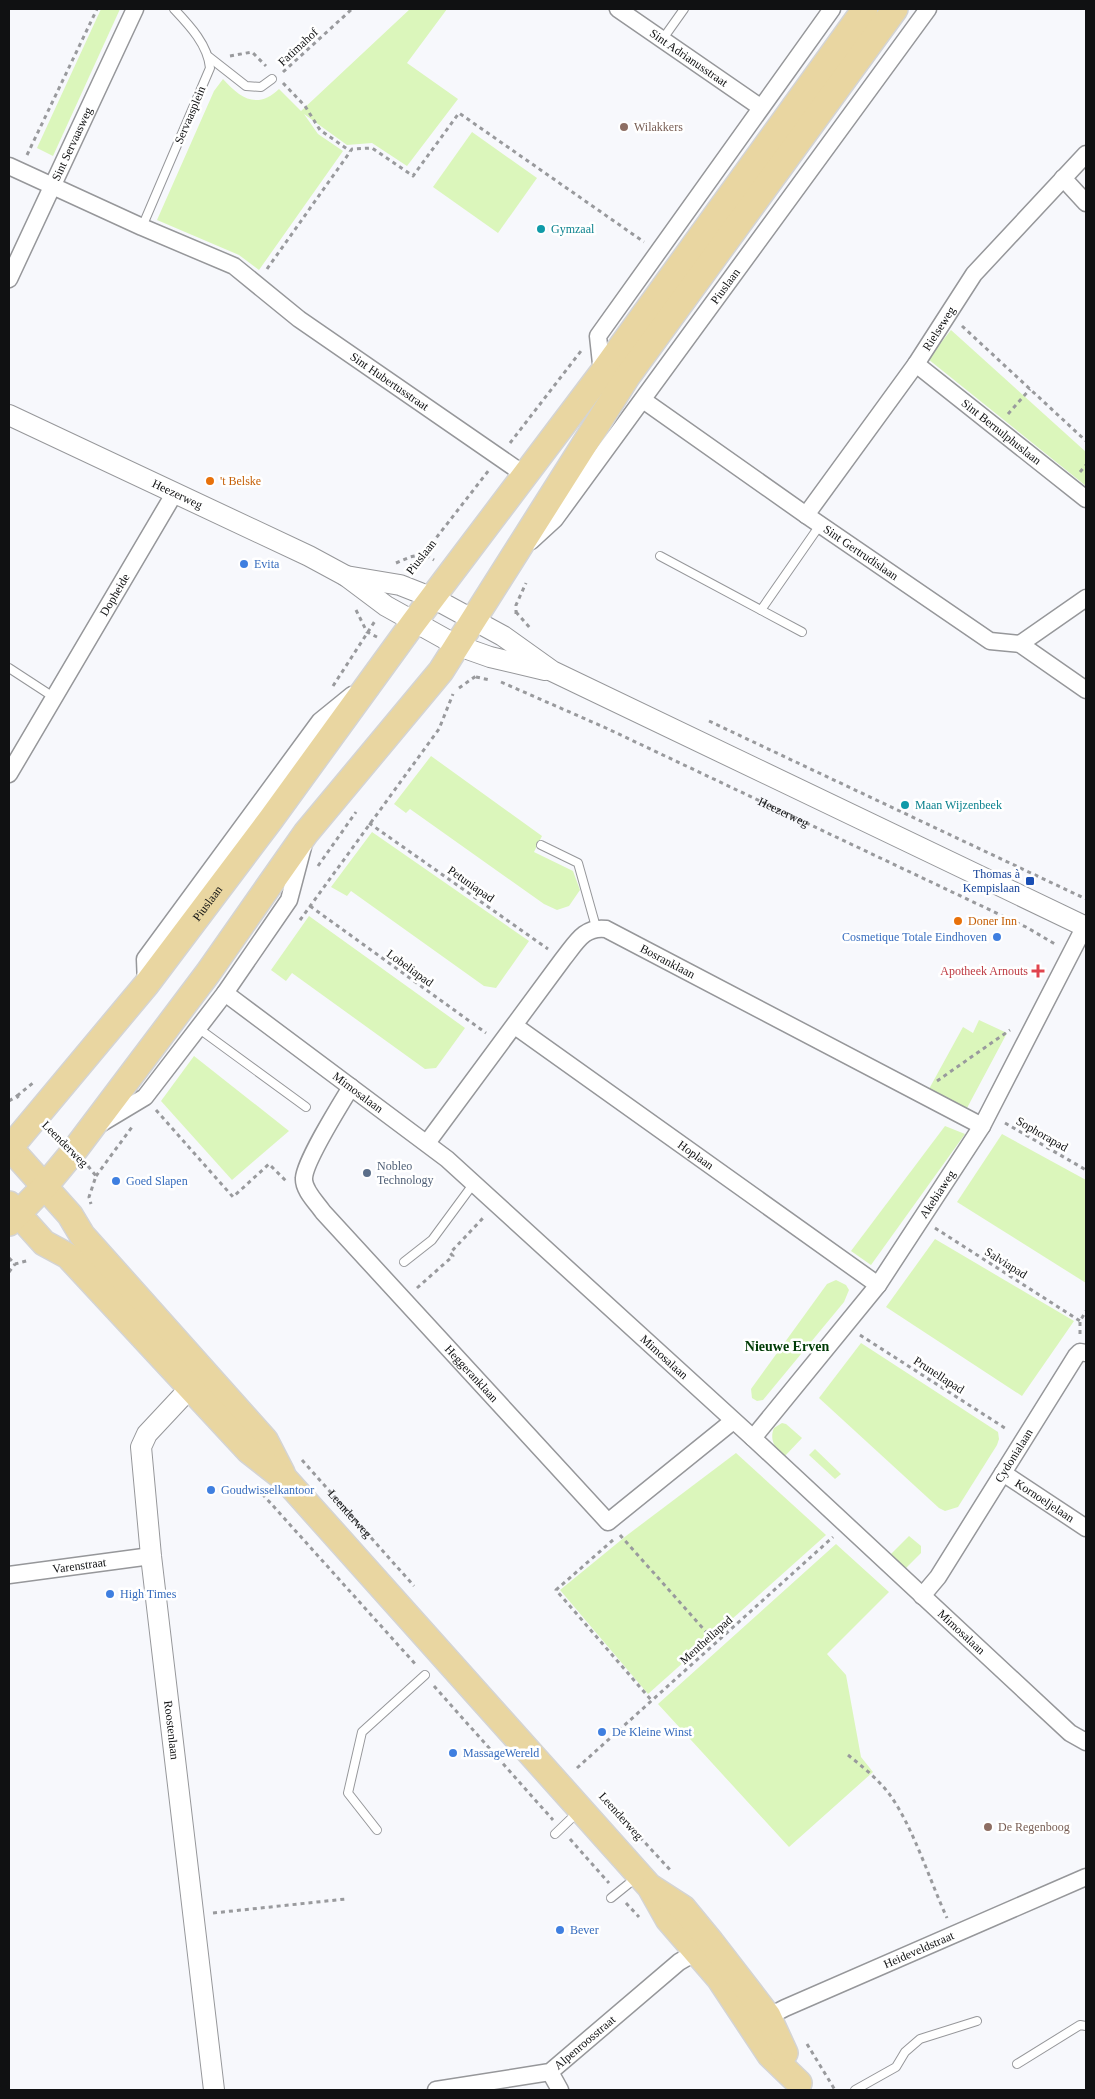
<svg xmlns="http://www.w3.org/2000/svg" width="1095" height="2099" viewBox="0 0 1095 2099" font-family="'Times New Roman',serif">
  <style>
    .green { fill: #dbf6bb }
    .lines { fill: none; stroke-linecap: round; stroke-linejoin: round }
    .service-casing { stroke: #96979a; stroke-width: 10 }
    .minor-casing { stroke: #96979a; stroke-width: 19 }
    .tertiary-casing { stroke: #96979a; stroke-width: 22 }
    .primary-casing { stroke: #d4d4d4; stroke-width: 28 }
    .path { stroke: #999a9d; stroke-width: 3; stroke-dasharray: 4 4; stroke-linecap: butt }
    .service { stroke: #fff; stroke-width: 8 }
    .minor { stroke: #fff; stroke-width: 16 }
    .tertiary { stroke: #fff; stroke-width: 20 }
    .primary { stroke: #e9d6a1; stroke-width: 25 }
    .education-dot { fill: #8d6e63; stroke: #fff; stroke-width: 2 }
    .culture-dot { fill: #0f9aa8; stroke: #fff; stroke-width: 2 }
    .food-dot { fill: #e8710a; stroke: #fff; stroke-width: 2 }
    .shop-dot { fill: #3f7fe0; stroke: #fff; stroke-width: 2 }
    .transit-dot { fill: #1a4fb4; stroke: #fff; stroke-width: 2 }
    .health-dot { fill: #e0444e; stroke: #fff; stroke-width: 2 }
    .service-dot { fill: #5c6f8a; stroke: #fff; stroke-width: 2 }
    .labels { text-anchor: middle; stroke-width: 5; stroke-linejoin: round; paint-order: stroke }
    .street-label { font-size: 12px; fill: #101112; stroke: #fff }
    .education-label { font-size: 12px; fill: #785e54; stroke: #fff; text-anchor: start }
    .culture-label { font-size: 12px; fill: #0d838f; stroke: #fff; text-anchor: start }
    .food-label { font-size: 12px; fill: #c56008; stroke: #fff; text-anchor: start }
    .shop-label { font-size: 12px; fill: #366cbe; stroke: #fff; text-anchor: start }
    .transit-label { font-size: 12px; fill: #164399; stroke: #fff; text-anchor: end }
    .health-label { font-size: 12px; fill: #be3a42; stroke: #fff; text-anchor: end }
    .service-label { font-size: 12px; fill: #4e5e75; stroke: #fff; text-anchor: start }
    .neighbourhood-label { font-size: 14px; font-weight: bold; fill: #003c06; stroke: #fff }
  </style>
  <rect width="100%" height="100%" fill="#f7f8fc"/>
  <g class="green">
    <path d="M101 9H120L53 156 37 148Z"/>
    <path d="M410 9H447L407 63 458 99 407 166 372 143 347 145 304 114 318 134 343 151 259 270 239 255 157 220 214 91 223 79C240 98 257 110 279 89L301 111Z"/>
    <path d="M472 132 537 178 498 233 433 187Z"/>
    <path d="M951 330 1086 452V486L928 359Z"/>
    <path d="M431 756 542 836 534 852 573 871 580 890 569 906 557 910 544 904 410 809 406 813 394 804Z"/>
    <path d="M372 832 529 941 496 988 484 986 351 891 347 896 331 887Z"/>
    <path d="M309 916 465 1028 436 1068 425 1069 292 973 286 981 271 970Z"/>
    <path d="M979 1020 1007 1033 967 1108 929 1089 963 1027 973 1033Z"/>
    <path d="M194 1056 289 1131 232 1180 161 1101Z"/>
    <path d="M945 1126 965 1134 871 1265 851 1251Z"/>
    <path d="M1002 1134 1086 1180V1283L957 1202Z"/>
    <path d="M935 1239 1074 1321 1022 1396 886 1307Z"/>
    <path d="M836 1280 846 1285 849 1290 844 1302 763 1400 757 1401 752 1398 751 1389 827 1284Z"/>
    <path d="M861 1343 998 1432 999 1439 997 1445 958 1507 945 1511 939 1508 819 1398Z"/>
    <path d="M782 1423 786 1424 802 1438 784 1457C775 1448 769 1440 774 1428Z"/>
    <path d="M815 1449 841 1474 835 1479 809 1455Z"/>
    <path d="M736 1453 826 1535 648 1694 560 1590 626 1536Z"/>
    <path d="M909 1536 921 1546V1553L905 1569 890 1555Z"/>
    <path d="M836 1544 889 1592 827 1654 846 1675 861 1757 873 1772 789 1847 658 1704Z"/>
  </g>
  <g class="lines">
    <g class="service-casing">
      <g id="service">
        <path d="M662 40 684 9"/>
        <path d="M209 57 246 86 261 87 272 79"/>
        <path d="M142 227 210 68C208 45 190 26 174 9"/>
        <path d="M660 556 802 632"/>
        <path d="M761 610 820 525"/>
        <path d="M9 668 55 698"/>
        <path d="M541 845 578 863 596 927"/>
        <path d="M198 1028 306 1107"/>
        <path d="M404 1262 432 1240 474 1183"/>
        <path d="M377 1830 348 1793 362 1732 425 1675"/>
        <path d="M555 1834 579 1811"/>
        <path d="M611 1898 637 1877"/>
        <path d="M1017 2064 1080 2025 1086 2026"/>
        <path d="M855 2090 896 2067 905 2052 920 2039 977 2021"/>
      </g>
    </g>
    <g class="minor-casing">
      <g id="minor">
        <path id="s3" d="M618 9 760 107"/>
        <path id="s4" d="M9 166 142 227 234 266 299 319 525 475"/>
        <path d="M1063 178 1086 203"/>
        <path id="s5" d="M9 279 135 9"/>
        <path id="s6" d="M916 364 1086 499"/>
        <path d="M602 373 598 336 832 9"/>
        <path id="s7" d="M643 400 806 515 990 641 1020 644 1086 690"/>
        <path id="s8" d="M806 515 916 364 974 274 1086 154"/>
        <path id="s9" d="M531 541 555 519 928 9"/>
        <path d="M1020 644 1086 598"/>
        <path id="s10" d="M9 774 174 494"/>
        <path d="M146 985 145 959 320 721 352 695"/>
        <path id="s11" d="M225 993 447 1159 753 1438 1070 1733 1086 1742"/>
        <path id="s12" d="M515 1026 878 1285"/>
        <path id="s13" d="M351 1087C340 1105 305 1161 304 1178 303 1190 317 1203 323 1212L608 1522 733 1421"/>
        <path d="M100 1124 145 1097 225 993 289 900 303 847"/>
        <path id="s14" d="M427 1143 563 959C576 943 584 926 606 929L982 1126"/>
        <path id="s15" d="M753 1438 878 1285 982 1126 1086 924"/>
        <path id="s16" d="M1003 1473 1086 1528"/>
        <path id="s17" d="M9 1575 151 1556"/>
        <path id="s18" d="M922 1596 938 1577 1076 1356 1080 1352 1086 1353"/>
        <path id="s19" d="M760 2021 785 2008 1086 1877"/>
        <path d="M550 2072 560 2090"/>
        <path id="s20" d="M436 2090 550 2072 679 1962 703 1948"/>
      </g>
    </g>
    <g class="tertiary-casing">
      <g id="tertiary">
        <path id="s21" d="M9 415 309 556 346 576 386 606 456 645 490 657 545 670"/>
        <path d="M346 576 400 585 433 598 503 636 552 671 1086 927"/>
        <path id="s22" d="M190 1388 147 1434 141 1447 151 1556 214 2090"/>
      </g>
    </g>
    <g class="primary-casing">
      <g id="primary">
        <path d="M10 1148 70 1215 82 1235 265 1440 282 1473"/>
        <path id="s23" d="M9 1149 146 985 271 819 414 622 602 373 865 9"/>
        <path d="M9 1204 44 1243 68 1256 249 1451 286 1480 650 1887 668 1919 719 1978 770 2055 799 2083"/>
        <path d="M9 1223 45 1186 74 1151 208 973 306 833 441 671 627 377 895 9"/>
        <path d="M652 1888 683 1908 711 1942 768 2016 785 2053"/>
      </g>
    </g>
    <g class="path">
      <path d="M230 56 252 52 266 66"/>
      <path d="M283 72 352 9"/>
      <path d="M283 83 305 106 320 130 350 151"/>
      <path d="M27 155 97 9"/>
      <path d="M267 269 352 149 372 148 413 176 459 113 644 242"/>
      <path d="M962 326 1086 441"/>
      <path d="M1008 414 1030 389"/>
      <path d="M510 443 581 351"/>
      <path d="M1080 472 1086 465"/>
      <path d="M396 563 410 557 424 554 434 560"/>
      <path d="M412 569 489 470"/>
      <path d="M356 610 367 632 377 637"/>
      <path d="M516 612 530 628"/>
      <path d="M516 614V605L526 583"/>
      <path d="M476 677 490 680"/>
      <path id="s1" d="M501 682 606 728 1026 927 1055 944"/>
      <path d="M333 686 375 621"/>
      <path d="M459 688 476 676"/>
      <path d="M709 721 1086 899"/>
      <path d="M369 823 548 949"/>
      <path d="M318 866 356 812"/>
      <path d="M310 906 486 1033"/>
      <path d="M300 920 439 729 453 694"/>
      <path d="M937 1081 1010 1030"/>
      <path d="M17 1096 34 1082"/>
      <path d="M9 1101 17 1096 21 1101"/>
      <path d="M156 1110 233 1197 269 1164 286 1181"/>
      <path d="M1005 1123 1086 1170"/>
      <path d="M88 1166 96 1176 89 1197 91 1204"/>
      <path d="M96 1176 132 1127"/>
      <path d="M935 1228 1080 1321"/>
      <path d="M9 1258 15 1264 30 1260"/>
      <path d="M9 1272 15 1264"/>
      <path d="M417 1288 453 1256 450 1253 484 1217"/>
      <path d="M1080 1334V1321L1086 1311"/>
      <path d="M860 1335 1008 1430"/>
      <path id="s2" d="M302 1460 414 1586"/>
      <path d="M257 1488 417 1666"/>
      <path d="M620 1535 716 1643"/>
      <path d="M613 1540 556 1590 652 1701"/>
      <path d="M434 1686 553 1820"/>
      <path d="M848 1755C863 1767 878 1779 890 1795 913 1827 930 1881 947 1918"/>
      <path d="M577 1768 833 1537"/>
      <path d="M602 1796 672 1872"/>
      <path d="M570 1839 609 1883"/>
      <path d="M626 1903 639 1917"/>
      <path d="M213 1913 346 1899"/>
      <path d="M807 2044 835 2090"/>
    </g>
    <use href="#service" class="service"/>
    <use href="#minor" class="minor"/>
    <use href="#tertiary" class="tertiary"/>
    <use href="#primary" class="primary"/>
  </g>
  <g class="education-dot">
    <circle cx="624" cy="127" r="5"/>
    <circle cx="988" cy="1827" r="5"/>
  </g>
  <g class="culture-dot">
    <circle cx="541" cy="229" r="5"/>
    <circle cx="905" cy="805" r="5"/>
  </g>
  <g class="food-dot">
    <circle cx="210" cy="481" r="5"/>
    <circle cx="958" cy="921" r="5"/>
  </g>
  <g class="shop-dot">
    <circle cx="244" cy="564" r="5"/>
    <circle cx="997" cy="937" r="5"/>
    <circle cx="116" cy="1181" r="5"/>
    <circle cx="211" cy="1490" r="5"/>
    <circle cx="110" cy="1594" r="5"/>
    <circle cx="602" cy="1732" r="5"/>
    <circle cx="453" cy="1753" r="5"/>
    <circle cx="560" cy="1930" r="5"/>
  </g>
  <rect class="transit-dot" x="1025" y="876" width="10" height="10" rx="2.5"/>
  <path class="health-dot" d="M1035.5 963.5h5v5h5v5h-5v5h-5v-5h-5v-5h5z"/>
  <circle class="service-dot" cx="367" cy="1173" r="5"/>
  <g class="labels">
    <g class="street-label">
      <text transform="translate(298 47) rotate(-43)" y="4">Fatimahof</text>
      <text dy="4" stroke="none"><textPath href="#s3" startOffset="86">Sint Adrianusstraat</textPath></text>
      <text transform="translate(190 115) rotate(-67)" y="4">Servaasplein</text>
      <text dy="4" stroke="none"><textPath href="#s5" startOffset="149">Sint Servaasweg</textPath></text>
      <text dy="4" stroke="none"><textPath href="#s9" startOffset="321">Piuslaan</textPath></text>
      <text dy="4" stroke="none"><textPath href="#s8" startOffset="229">Rielseweg</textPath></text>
      <text dy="4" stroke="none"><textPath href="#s4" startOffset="440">Sint Hubertusstraat</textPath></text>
      <text dy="4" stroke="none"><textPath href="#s6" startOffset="109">Sint Bernulphuslaan</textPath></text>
      <text dy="4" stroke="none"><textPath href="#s21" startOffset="186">Heezerweg</textPath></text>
      <text dy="4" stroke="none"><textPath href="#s7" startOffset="266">Sint Gertrudislaan</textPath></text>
      <text transform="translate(421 557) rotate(-52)" y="4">Piuslaan</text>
      <text dy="4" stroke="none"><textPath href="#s10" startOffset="208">Dopheide</textPath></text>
      <text dy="4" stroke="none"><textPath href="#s1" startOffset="311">Heezerweg</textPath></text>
      <text transform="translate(471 884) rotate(35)" y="4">Petuniapad</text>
      <text dy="4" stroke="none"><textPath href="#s23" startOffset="316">Piuslaan</textPath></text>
      <text dy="4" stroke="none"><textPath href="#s14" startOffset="354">Bosranklaan</textPath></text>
      <text transform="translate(410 968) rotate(36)" y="4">Lobeliapad</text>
      <text dy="4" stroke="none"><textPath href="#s11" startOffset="166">Mimosalaan</textPath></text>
      <text transform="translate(1042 1134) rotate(30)" y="4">Sophorapad</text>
      <text transform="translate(65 1144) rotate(45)" y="4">Leenderweg</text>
      <text dy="4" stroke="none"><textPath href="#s12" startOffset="222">Hoplaan</textPath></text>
      <text dy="4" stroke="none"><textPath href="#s15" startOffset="306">Akebiaweg</textPath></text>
      <text transform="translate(1006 1263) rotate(32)" y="4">Salviapad</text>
      <text dy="4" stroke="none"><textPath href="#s11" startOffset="571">Mimosalaan</textPath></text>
      <text dy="4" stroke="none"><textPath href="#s13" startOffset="362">Heggeranklaan</textPath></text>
      <text transform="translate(939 1375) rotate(33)" y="4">Prunellapad</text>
      <text dy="4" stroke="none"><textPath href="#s18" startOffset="168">Cydonialaan</textPath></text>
      <text dy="4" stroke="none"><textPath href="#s16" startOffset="50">Kornoeljelaan</textPath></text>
      <text dy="4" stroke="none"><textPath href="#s2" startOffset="72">Leenderweg</textPath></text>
      <text dy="4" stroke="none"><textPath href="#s17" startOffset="71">Varenstraat</textPath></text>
      <text dy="4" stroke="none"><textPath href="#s11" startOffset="976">Mimosalaan</textPath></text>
      <text transform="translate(706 1640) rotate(-42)" y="4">Menthellapad</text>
      <text dy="4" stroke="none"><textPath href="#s22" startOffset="362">Roostenlaan</textPath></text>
      <text transform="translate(621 1816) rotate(48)" y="4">Leenderweg</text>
      <text dy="4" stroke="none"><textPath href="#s19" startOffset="174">Heideveldstraat</textPath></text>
      <text dy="4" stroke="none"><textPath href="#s20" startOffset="161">Alpenroosstraat</textPath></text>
    </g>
    <g class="education-label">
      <text x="634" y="131">Wilakkers</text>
      <text x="998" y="1831">De Regenboog</text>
    </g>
    <g class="culture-label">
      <text x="551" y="233">Gymzaal</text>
      <text x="915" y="809">Maan Wijzenbeek</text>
    </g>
    <g class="food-label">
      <text x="220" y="485">'t Belske</text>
      <text x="968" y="925">Doner Inn</text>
    </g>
    <g class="shop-label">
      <text x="254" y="568">Evita</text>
      <text x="987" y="941" text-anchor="end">Cosmetique Totale Eindhoven</text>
      <text x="126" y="1185">Goed Slapen</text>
      <text x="221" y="1494">Goudwisselkantoor</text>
      <text x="120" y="1598">High Times</text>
      <text x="612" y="1736">De Kleine Winst</text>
      <text x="463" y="1757">MassageWereld</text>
      <text x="570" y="1934">Bever</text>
    </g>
    <g class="transit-label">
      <text x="1020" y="878">Thomas à<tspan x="1020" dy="14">Kempislaan</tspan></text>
    </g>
    <g class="health-label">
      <text x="1028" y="975">Apotheek Arnouts</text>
    </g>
    <g class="service-label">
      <text x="377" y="1170">Nobleo<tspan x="377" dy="14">Technology</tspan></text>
    </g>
    <g class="neighbourhood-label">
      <text x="787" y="1351">Nieuwe Erven</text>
    </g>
  </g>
  <rect width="1095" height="2099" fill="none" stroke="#101112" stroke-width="20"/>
</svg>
